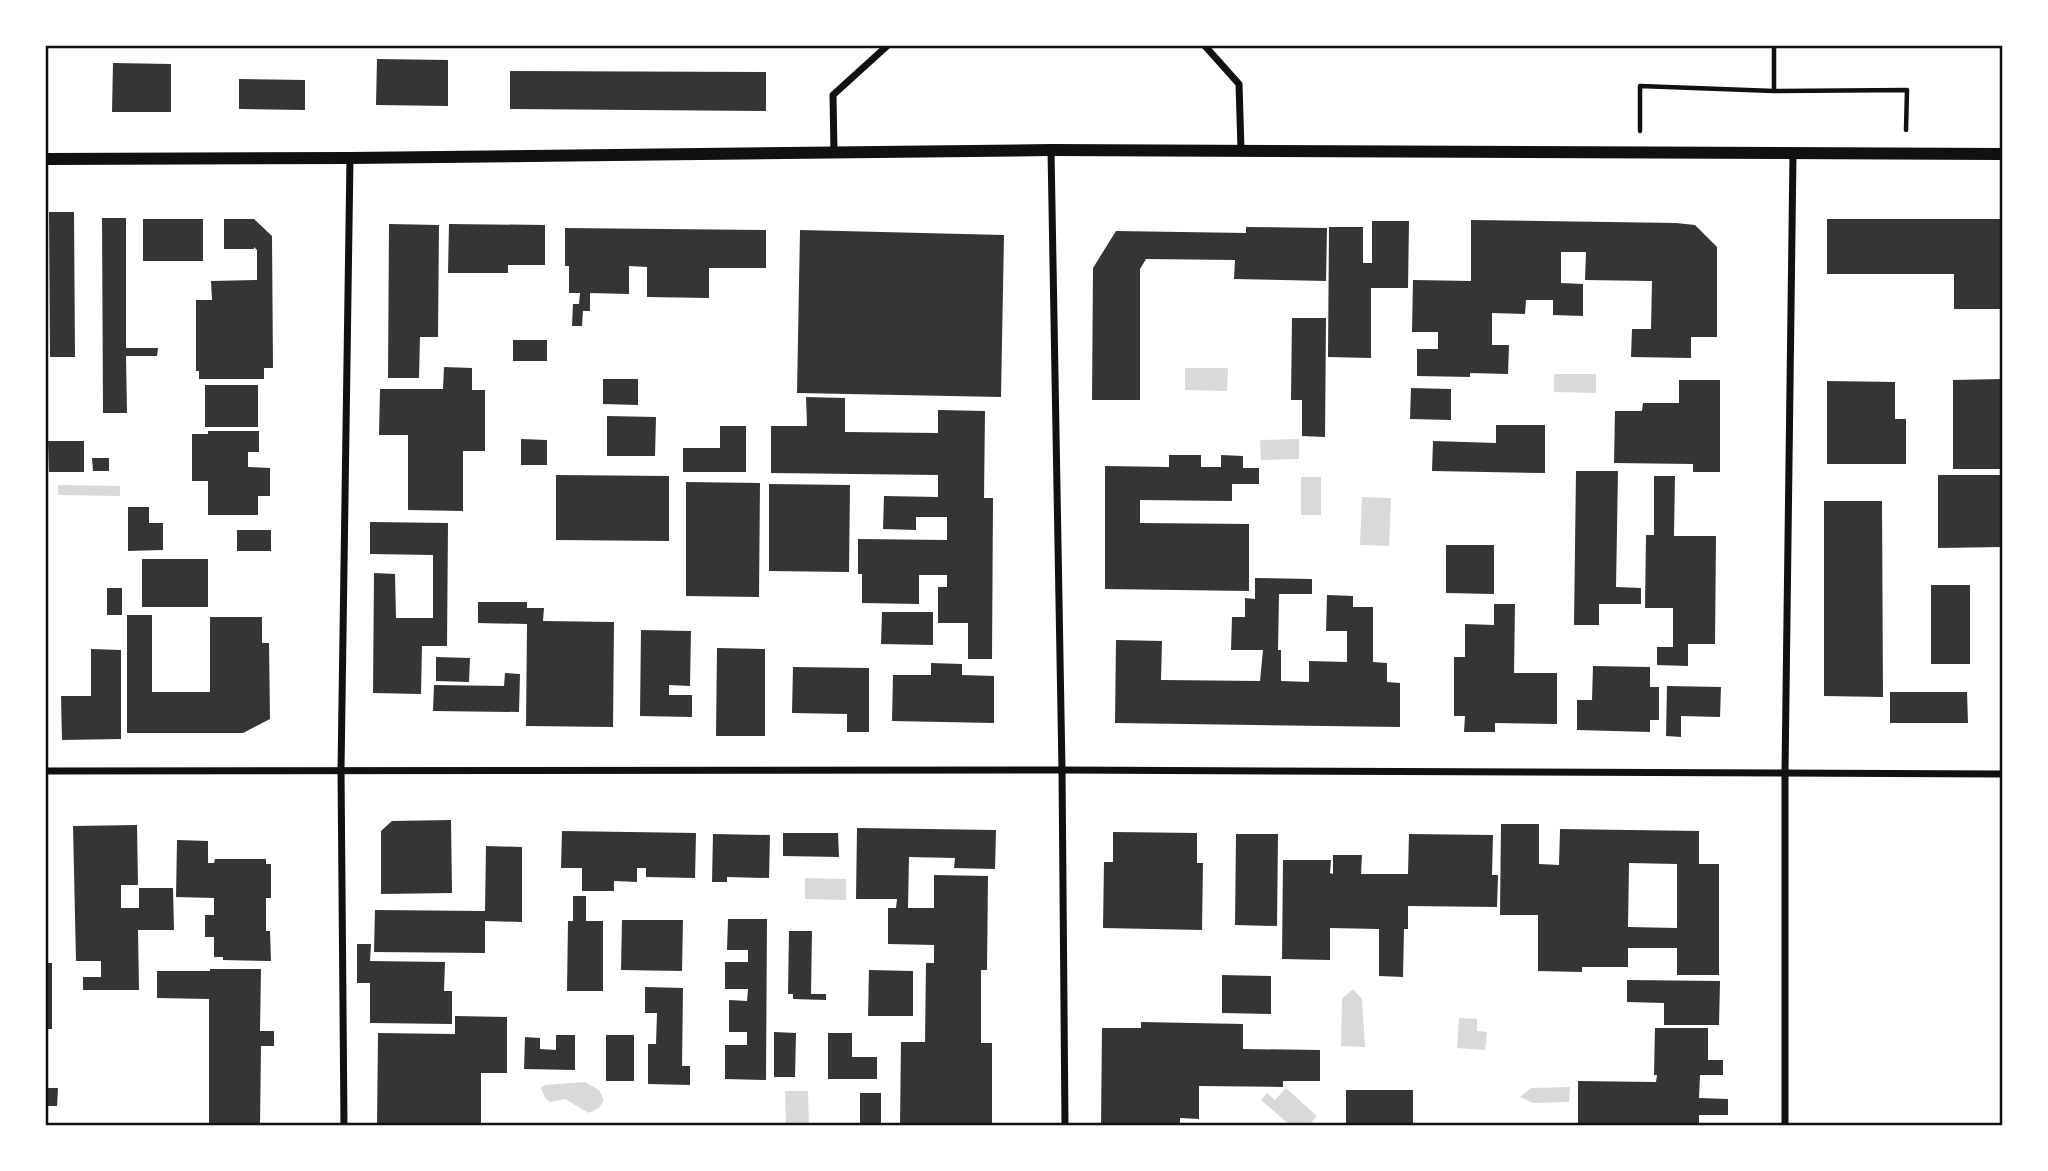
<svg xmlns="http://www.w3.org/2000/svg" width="2048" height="1171" viewBox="0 0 2048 1171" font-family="Signika,sans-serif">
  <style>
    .water { fill: #d9d9d9 }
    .building { fill: #353535; fill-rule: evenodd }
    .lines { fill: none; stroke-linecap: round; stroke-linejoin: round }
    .path { stroke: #111; stroke-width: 4.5 }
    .minor { stroke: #111; stroke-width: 7 }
    .tertiary { stroke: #111; stroke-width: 12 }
    .neatline { fill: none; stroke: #111; stroke-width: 2.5 }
  </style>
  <rect width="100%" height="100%" fill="#fff"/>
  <g class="water">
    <path d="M1185 368H1228L1227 391 1185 390Z"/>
    <path d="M1596 374V393L1554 392V374Z"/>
    <path d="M1299 439V459L1261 460 1260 440Z"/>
    <rect x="1301" y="477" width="20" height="38"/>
    <path d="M58 485 120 486V496L58 495Z"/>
    <path d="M1362 497 1391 498 1389 546 1360 545Z"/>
    <path d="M805 878 846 879V900L805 899Z"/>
    <path d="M1353 989 1362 999 1365 1047 1341 1046 1342 999Z"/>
    <path d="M1459 1018 1477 1019V1031L1487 1032 1485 1050 1457 1048Z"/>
    <path d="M585 1082 599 1090 604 1100 599 1108 589 1113 565 1099 550 1102 545 1098 541 1088 545 1085Z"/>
    <path d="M1570 1087 1569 1102 1533 1103 1520 1097 1531 1088Z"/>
    <path d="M1286 1088 1317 1116 1309 1125H1290L1261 1100 1267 1093 1275 1100Z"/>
    <path d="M785 1091H808L809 1125H786Z"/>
  </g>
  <g class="building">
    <path d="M377 59 448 60V106L376 105Z"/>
    <path d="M113 63 171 64V112H112Z"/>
    <path d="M510 71 766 72V111L510 109Z"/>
    <path d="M239 79 305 80V110L239 109Z"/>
    <path d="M49 212H74L75 357H50Z"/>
    <path d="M102 218H126V348H158L157 356H126L127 413H103Z"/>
    <rect x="143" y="219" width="60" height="42"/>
    <path d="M224 219H254L272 236 273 368H264V379H199V371H196V300H212L211 281 257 280V250L254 247V249H224Z"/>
    <path d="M1827 219H2002V309H1954V274H1827Z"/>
    <path d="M1471 220 1676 223 1695 225 1717 247V337H1691V358L1631 357 1632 329H1651L1652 281 1585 280 1586 252H1561V283L1583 284V316L1553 315V300H1526L1525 314 1492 313V345H1509L1508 374 1470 373V377L1417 376V349H1438V332H1412L1413 280 1471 281Z"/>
    <path d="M1372 221H1409L1408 288H1371V358L1328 357 1329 227H1363V263H1372Z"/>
    <path d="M389 224 439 225 438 337H420L419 378H388Z"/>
    <path d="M449 224 545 225V265H508V273H448Z"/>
    <path d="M1246 227 1327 228 1326 281 1234 279 1235 260 1146 259 1140 269V400H1092L1093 268 1116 231 1246 233Z"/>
    <path d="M565 228 766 230V268H709V298L647 297V267L629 266V294L590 293V311H583L582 326H572L573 304H579L580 293H569V266H565Z"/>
    <path d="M800 230 1004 235 1001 397 797 393Z"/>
    <path d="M1292 318H1326L1325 437 1302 436V400H1291Z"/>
    <rect x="513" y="340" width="34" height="21"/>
    <path d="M444 367 472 368V390H485V451H463V511L408 510V435H379L380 389H443Z"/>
    <path d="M603 379H638V405L603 404Z"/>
    <path d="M2002 379V469H1953V380Z"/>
    <path d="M1679 380H1720V472H1693V464L1614 463 1615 411H1642L1643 403H1679Z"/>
    <path d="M1827 381 1895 382V419H1906V464H1827Z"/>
    <rect x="205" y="385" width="53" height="42"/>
    <path d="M1411 388 1451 389V420L1410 419Z"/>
    <path d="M806 397 845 398V432L938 433V410L985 411 984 498H993L992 659H968V623H938V587H947V575H919V604L862 603V574H858V539L947 540V517H916V530L883 529 884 496 938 497V475L771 473V426H807Z"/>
    <path d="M607 416 656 417 655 456H607Z"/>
    <path d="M1496 425H1545V473L1432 471 1433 441 1496 443Z"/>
    <path d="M720 426H746V472H683V448H720Z"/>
    <path d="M208 431H259V452H248V467L270 468V496H258V515H208V481H192V434H208Z"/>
    <path d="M521 439 547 440V465H521Z"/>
    <path d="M48 441H84V472H49Z"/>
    <path d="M1169 455H1201V467H1221V455L1243 456V468H1259V484H1232V501L1140 500V523L1249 524V591L1105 589V466L1169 467Z"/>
    <path d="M92 458H109V471H93Z"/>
    <path d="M1576 471H1618L1616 587 1641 588V604H1599V625H1574Z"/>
    <path d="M556 475 669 476V541L556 540Z"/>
    <path d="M1938 475H2002V547L1938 548Z"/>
    <path d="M1654 476H1675L1674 536H1716L1715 644H1688V666L1657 665V647H1673V608H1645L1646 535H1654Z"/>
    <path d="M686 482 760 483 759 597 686 596Z"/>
    <path d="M769 484 850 485 849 572 769 571Z"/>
    <path d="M1824 501H1882L1883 697 1824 696Z"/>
    <path d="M128 507H149V523H163V550L128 551Z"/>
    <path d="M370 522 448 523 447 646H422L421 694 373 693 374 573 395 574 396 618H433V555L370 554Z"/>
    <rect x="237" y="530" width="34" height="21"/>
    <path d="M1446 545H1494V594L1446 593Z"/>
    <rect x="142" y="559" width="66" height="48"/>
    <path d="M1255 578 1312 579V594H1279L1278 650H1281V681L1309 682V661L1347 662V631H1326L1327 595 1353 596V607H1373V662L1387 663V682L1400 683V727L1115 723 1116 640 1162 641 1161 680 1260 681 1263 650H1231L1232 617H1245V598L1255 599Z"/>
    <rect x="1931" y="585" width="39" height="79"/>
    <rect x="107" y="588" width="15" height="27"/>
    <path d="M478 602H527V608H544L543 621 614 622 613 727 526 726 527 624 478 623Z"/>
    <path d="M1494 604H1515L1514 673H1557V724L1495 723V732H1464L1465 716H1454V657H1465V624L1494 625Z"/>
    <path d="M882 612H933V645L881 644Z"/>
    <path d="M127 615H152V692H210V617H262V643H269L270 719 243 733H127Z"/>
    <path d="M641 630 691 631 690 686 669 685V695H692V717L640 716Z"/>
    <path d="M717 648 765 649V736H716Z"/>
    <path d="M91 649 121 650V739L62 740 61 696H91Z"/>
    <path d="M436 657 470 658 469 682 436 681Z"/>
    <path d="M931 663 962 664V675L994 676V723L892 721 893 675H931Z"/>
    <path d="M1593 666 1650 667V687H1659V720H1650V732L1577 730V700H1592Z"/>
    <path d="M793 667 869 668V732H847V714L792 713Z"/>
    <path d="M505 673 520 674 519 712 433 711 434 685 504 686Z"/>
    <path d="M1667 686 1721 687 1720 717 1681 716V737L1666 736Z"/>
    <path d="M1890 692H1967L1968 723H1890Z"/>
    <path d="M451 820 452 893 381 894V831L392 821Z"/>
    <path d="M1501 824H1539V864L1559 865 1560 829 1699 831V864H1719V975H1677V948H1628V967H1582V972L1538 971V915H1500ZM1629 863 1677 864V928L1628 927Z"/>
    <path d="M137 825 138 885H121V908H139V888H173L174 930H138L139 990H83V977H101V961H76L73 826Z"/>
    <path d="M857 828 996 830 995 869 954 868 955 858 909 857 908 908H934V875L988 876 987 970H981V1043H992V1126H900L901 1042H925L926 963H934V945L888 944V908H896L897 899H856Z"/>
    <path d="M562 831 696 833 695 878 646 877V868H637V882L614 881V891H582V868H561Z"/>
    <path d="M1113 832 1197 833V863H1203L1202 930 1103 928 1104 862H1113Z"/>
    <path d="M783 833H838L839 857 783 856Z"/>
    <path d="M713 834 770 835 769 878 727 877V882H712Z"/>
    <path d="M1236 834H1278L1277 926 1235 925Z"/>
    <path d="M1409 834 1493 835 1492 875H1498L1497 907 1408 906V929H1404L1403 977 1379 976V929L1330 928V960L1282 959 1283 860H1331L1330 873 1333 874V855H1362L1361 874H1408Z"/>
    <path d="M177 840 208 841V863H214L215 859H266V864H271V898H266V931H270L271 961 223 960V957H214V937H205V915H214V898L176 897Z"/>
    <path d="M486 846 522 847V922L485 921V953L374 952 375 910 485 911Z"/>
    <path d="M573 896H586V921H603V991H567L568 921H573Z"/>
    <path d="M728 919H767L766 1080 725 1079V1045H747V1032H729V1000L747 1001 748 989H725V962H748V950H727Z"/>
    <path d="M622 920H683L682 971 621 970Z"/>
    <path d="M789 931H812L811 994H826V1000L793 999V994H788Z"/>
    <path d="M357 944H371L370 961 445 962 444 991H452V1024L370 1023V983H357Z"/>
    <rect x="46" y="963" width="6" height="66"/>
    <path d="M210 969H261L260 1031H274V1046H261L260 1126H209V999L157 998V971H210Z"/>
    <path d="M869 970 913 971V1016H868Z"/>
    <path d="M1222 975 1271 976V1014L1222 1013Z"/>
    <path d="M1627 980 1720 981 1719 1025H1664V1003L1627 1002Z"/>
    <path d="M645 987 683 988 682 1066H690V1085L648 1084V1044H656L657 1013H645Z"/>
    <path d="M455 1016 507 1017V1073H481V1126H377L378 1033 455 1034Z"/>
    <path d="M1141 1022 1243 1024V1049L1320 1050V1081H1283V1087L1199 1086V1119L1180 1118V1126H1101L1102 1028H1141Z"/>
    <path d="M1655 1028H1708V1060H1723V1075H1700L1699 1098 1728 1099V1115H1699V1126H1578V1081L1656 1082 1657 1075H1654Z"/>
    <path d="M774 1032 796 1033 795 1077H774Z"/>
    <path d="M828 1033H852V1057H877V1079H828Z"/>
    <path d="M556 1035H575V1070L524 1069 525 1037 540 1038V1049L556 1050Z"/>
    <rect x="606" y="1035" width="28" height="46"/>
    <path d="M46 1088H58L57 1106H46Z"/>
    <path d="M1346 1090H1413V1124L1346 1123Z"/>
    <rect x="860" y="1093" width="21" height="33"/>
  </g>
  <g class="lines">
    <g class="path">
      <path d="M1774 91V46"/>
      <path d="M1640 131V86L1774 91 1907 90 1906 130"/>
    </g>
    <g class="minor">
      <path d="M1205 46 1239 84 1241 150"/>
      <path d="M1051 150 1062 770 1065 1126"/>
      <path d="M834 152 833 95 887 46"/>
      <path d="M46 771 1062 770 2002 774"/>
      <path d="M344 1126 341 770 350 158"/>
      <path d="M1785 1126V772L1793 154"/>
    </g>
    <path class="tertiary" d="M46 159 350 158 1051 150 2002 154"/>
  </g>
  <rect width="2048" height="1171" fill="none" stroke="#ffffff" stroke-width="94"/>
  <rect x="47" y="47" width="1954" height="1077" class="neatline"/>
</svg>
